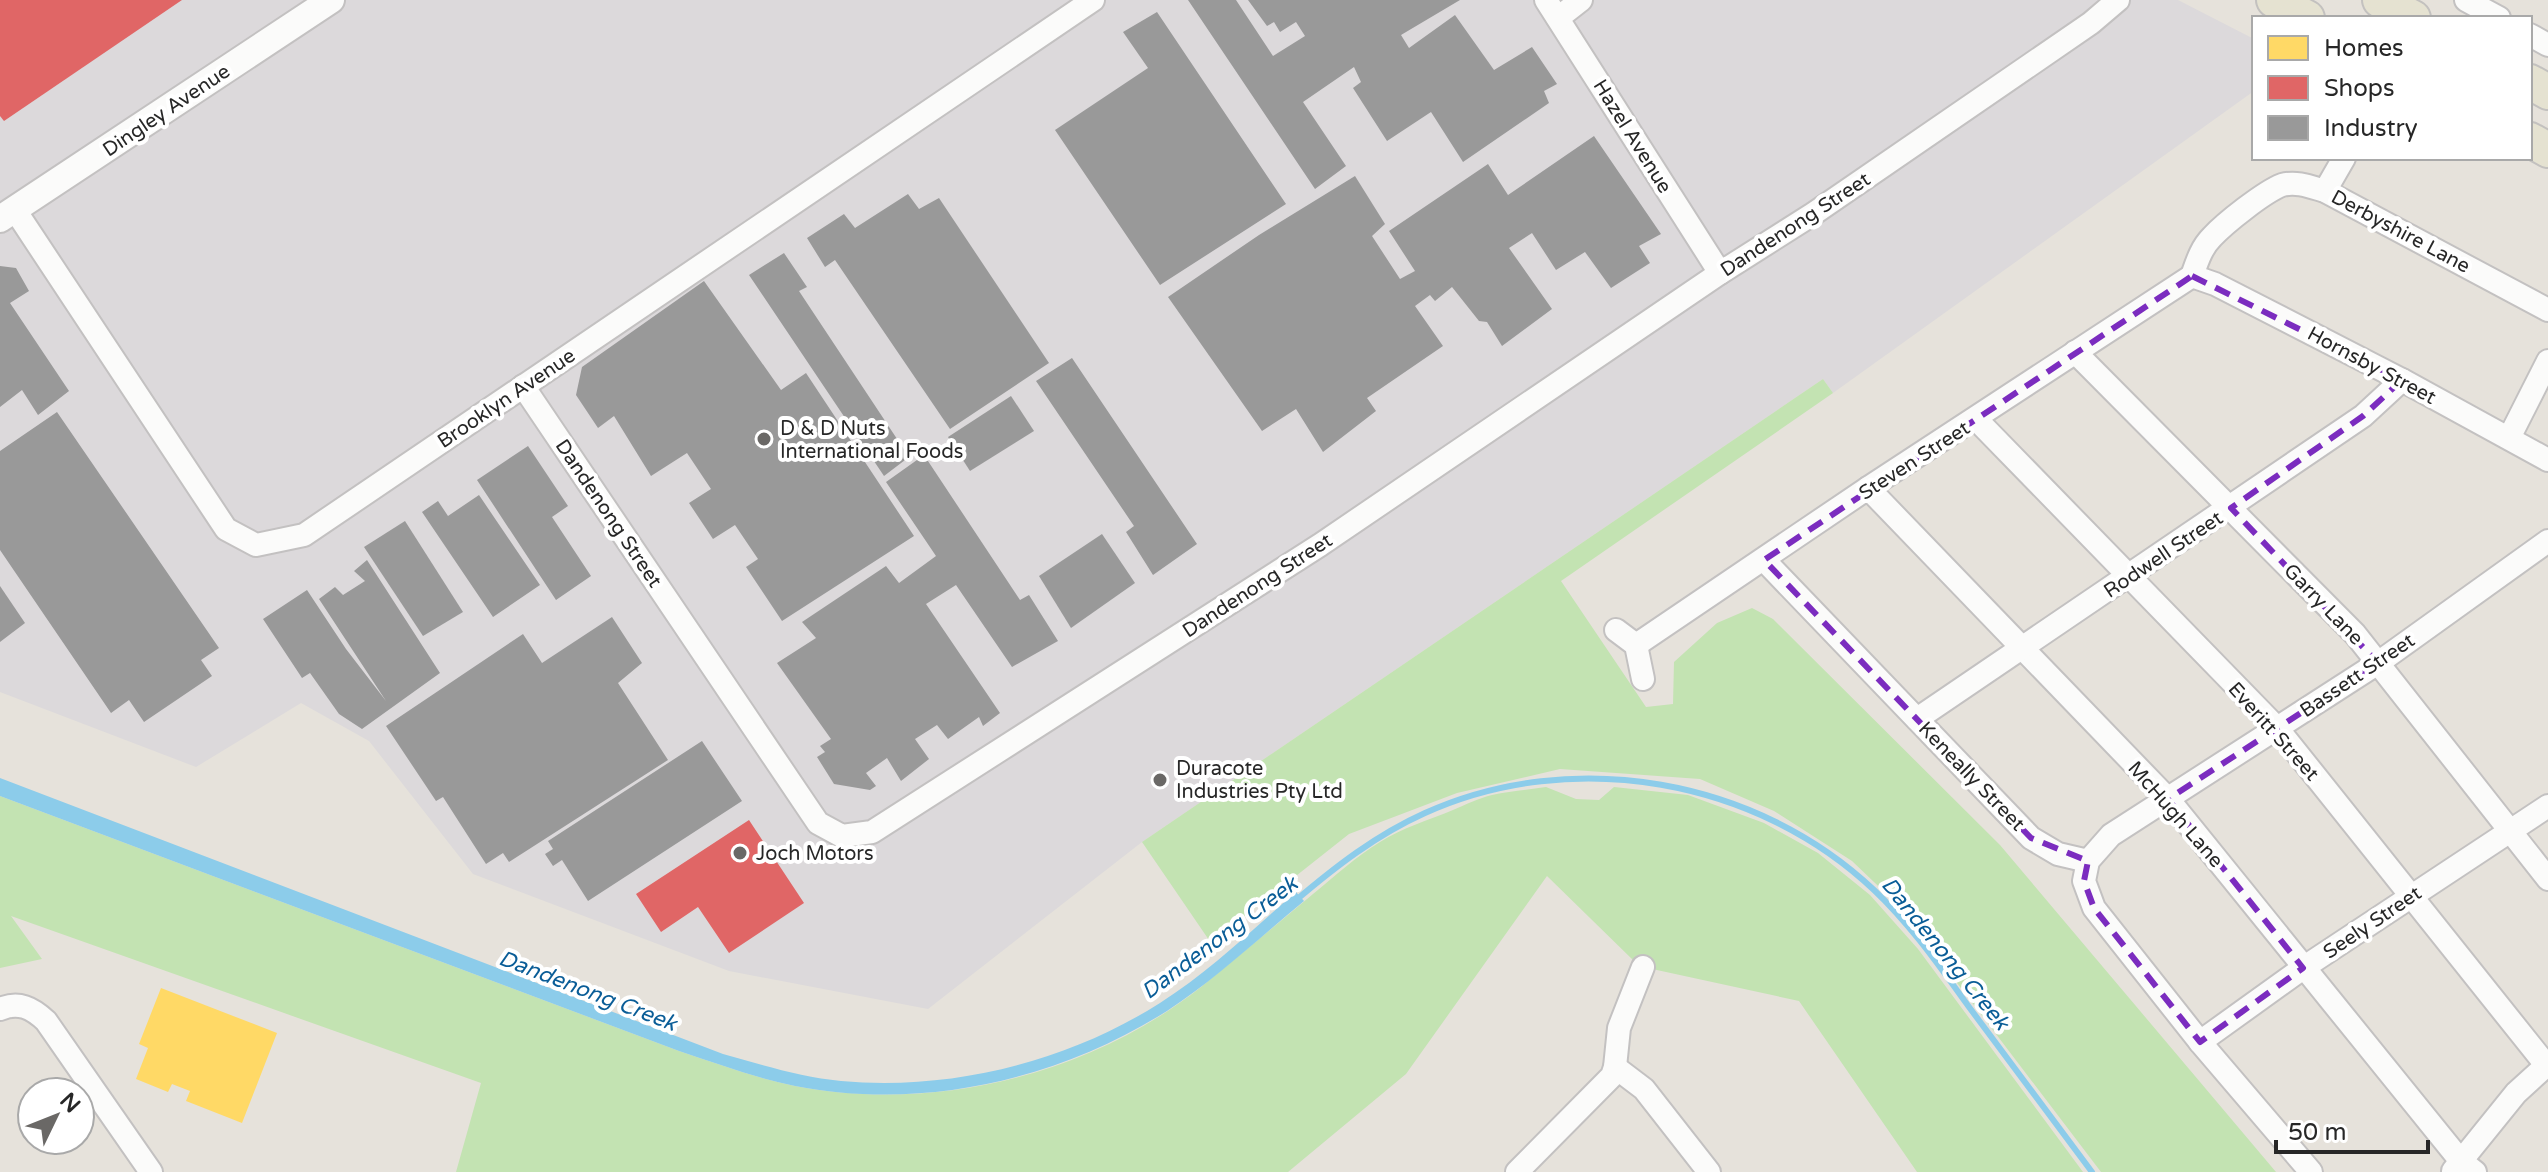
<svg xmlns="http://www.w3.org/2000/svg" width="2548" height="1172" viewBox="0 0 2548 1172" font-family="'Varela Round',sans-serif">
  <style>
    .industrial { fill: #dcd9db }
    .green { fill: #c3e3b2 }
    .water { fill: #8cccea }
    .homes { fill: #ffd966 }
    .shops { fill: #e06666 }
    .industry { fill: #999 }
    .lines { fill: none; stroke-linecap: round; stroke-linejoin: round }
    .stream { stroke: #8cccea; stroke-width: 6 }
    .minor-casing { stroke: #c3c1c1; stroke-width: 26 }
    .tertiary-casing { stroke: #c3c1c1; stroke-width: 30 }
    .primary-casing { stroke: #c3c1bf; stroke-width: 38 }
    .minor { stroke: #fbfbfa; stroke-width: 22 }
    .tertiary { stroke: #fbfbfa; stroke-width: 26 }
    .primary { stroke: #e5e2d1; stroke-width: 34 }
    .marked { fill: none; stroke: #7b2cbf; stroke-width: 6; stroke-dasharray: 16 10; stroke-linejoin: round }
    .poi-dot { fill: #6a6866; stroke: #fff; stroke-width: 3 }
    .labels { text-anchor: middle; stroke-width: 8; stroke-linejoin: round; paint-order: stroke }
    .street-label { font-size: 20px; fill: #272727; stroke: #fff }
    .poi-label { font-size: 20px; fill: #272727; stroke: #fff; text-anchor: start }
    .water-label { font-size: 22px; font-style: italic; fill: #0a5d97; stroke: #fff }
  </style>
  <rect width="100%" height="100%" fill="#e6e2db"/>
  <path class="industrial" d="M0 0H2178L2254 39V91L1833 393 1823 379 1142 842 928 1009 729 971 473 874 369 741 301 703 196 767 0 692Z"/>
  <g class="green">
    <path d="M1823 379 1833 393 1561 581 1646 707 1673 704 1674 662 1717 623 1752 608 1773 619 2000 845 2276 1172H2101L1897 904 1852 861 1774 811 1700 779 1560 769 1457 793 1349 834 1211 943 1142 842Z"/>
    <path d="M1546 787 1576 799 1599 800 1614 787 1688 795 1764 823 1818 853 1870 895 1918 949 2083 1172H1917L1799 1001 1643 967 1634 961 1547 876 1406 1074 1288 1172H456L481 1083 11 916 42 959 0 968V796L679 1051C718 1064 756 1078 795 1086 935 1113 1090 1075 1201 987 1239 956 1276 925 1313 894 1335 876 1357 856 1380 842 1402 828 1429 820 1453 810 1465 805 1479 798 1492 795 1510 791 1528 790 1546 787Z"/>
  </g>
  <path class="water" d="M0 778 723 1054C762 1065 801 1077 841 1081 951 1091 1067 1062 1160 1003 1209 972 1252 930 1296 892L1304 901C1259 938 1216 979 1167 1011 1057 1080 924 1111 795 1086 756 1078 718 1064 679 1051L0 796Z"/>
  <path class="homes" d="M161 988 277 1033 242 1123 186 1101 190 1091 172 1084 168 1092 136 1079 148 1048 139 1044Z"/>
  <g class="shops">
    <path d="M0 0H182L4 121 0 116Z"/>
    <path d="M749 820 804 903 729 953 698 907 661 932 636 894Z"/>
  </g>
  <g class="industry">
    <path d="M1188 0H1236L1273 56 1305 36 1296 22 1280 32 1274 22 1267 26 1248 0H1460L1401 35 1409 48 1455 15 1494 70 1532 47 1557 84 1544 91 1549 103 1463 162 1431 112 1387 141 1353 88 1361 82 1354 67 1303 102 1346 166 1315 189Z"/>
    <path d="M1157 12 1286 204 1160 285 1055 130 1148 68 1123 32Z"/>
    <path d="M1594 136 1661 234 1639 246 1650 263 1611 288 1585 252 1556 270 1532 233 1509 248 1552 309 1502 346 1487 322 1479 321 1452 287 1435 301 1430 295 1415 306 1443 346 1367 398 1376 411 1323 452 1296 409 1262 431 1168 297 1259 235 1355 176 1385 224 1372 236 1400 279 1415 271 1389 231 1488 164 1508 195Z"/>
    <path d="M908 194 919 209 939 198 1049 363 950 429 835 260 825 267 807 238 844 214 855 228Z"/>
    <path d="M784 253 807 287 799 291 909 457 884 476 749 275Z"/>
    <path d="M0 266 16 268 29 291 10 303 69 391 38 415 22 390 0 407Z"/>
    <path d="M704 281 781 390 806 373 914 536 782 621 746 567 758 559 735 525 713 539 689 503 711 489 687 453 651 476 614 416 598 428 576 395 582 367Z"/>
    <path d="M1072 358 1197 544 1153 575 1126 532 1134 526 1036 381Z"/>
    <path d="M1011 396 1034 431 970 471 948 437Z"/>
    <path d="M57 412 219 648 201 660 212 676 144 722 129 700 111 713 0 550V451Z"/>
    <path d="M528 446 568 506 552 517 591 576 556 600 477 480Z"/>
    <path d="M924 455 1020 600 1029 595 1058 641 1012 667 956 585 926 604 1000 713 983 726 979 717 948 739 937 725 915 739 929 759 901 781 887 758 866 773 876 786 870 790 834 784 817 757 825 752 820 746 831 739 777 663 816 638 802 622 886 566 899 583 936 556 886 482Z"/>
    <path d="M479 495 540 585 493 617 422 512 438 501 448 516Z"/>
    <path d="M405 521 463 612 423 636 364 547Z"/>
    <path d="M1102 534 1135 583 1071 628 1039 576Z"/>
    <path d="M367 560 440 673 362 729 339 714 310 673 302 678 263 619 307 590 346 649 386 701 319 599 335 587 343 595 365 581 354 571Z"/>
    <path d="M0 586 25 623 0 642Z"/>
    <path d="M612 617 642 663 618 683 668 760 509 862 503 853 486 864 443 797 436 801 386 726 523 634 542 663Z"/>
    <path d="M702 741 742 801 588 901 562 860 553 866 545 854 553 849 548 841Z"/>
  </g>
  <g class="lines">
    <path class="stream" d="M1295 901C1335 867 1376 835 1425 813 1573 746 1757 779 1874 890 1911 925 1940 967 1969 1007 2010 1062 2051 1117 2092 1172"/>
    <g class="minor-casing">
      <g id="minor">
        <path d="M1546 0 1720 273"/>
        <path d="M2466 0 2499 18"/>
        <path d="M1558 18 1581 0"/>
        <path d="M2530 35 2548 45"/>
        <path d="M2325 191 2344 158"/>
        <path d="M15 210 226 529 256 545 304 535 1093 0"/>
        <path d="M2192 276C2197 262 2201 248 2212 237 2225 223 2264 192 2282 185 2297 181 2311 187 2325 191L2548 310"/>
        <path d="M2192 276 2215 284 2402 380 2548 460"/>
        <path d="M2075 352 2355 634 2548 879"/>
        <path d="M523 386 818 823 842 836 872 832 1320 545 1720 273 1813 214 2091 23 2118 0"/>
        <path d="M1976 419 2277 728 2546 1065"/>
        <path d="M2509 438 2548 361"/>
        <path d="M1868 488 2168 799 2460 1160 2475 1172"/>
        <path d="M1764 560 2031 838 2058 854 2088 861"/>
        <path d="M1616 630 1636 645 1643 679"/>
        <path d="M1636 645 1868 488 2192 276"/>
        <path d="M1917 719 2363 416 2402 380"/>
        <path d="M0 1009C19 1001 32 1008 46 1021L151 1172"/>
        <path d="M2200 1042 2303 968 2548 806"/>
        <path d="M1615 1067 1644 1089 1709 1172"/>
        <path d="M2453 1171 2516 1093 2548 1064"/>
        <path d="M1517 1172 1612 1076 1615 1067 1619 1028 1643 967"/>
        <path d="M2311 1172 2200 1042 2094 908 2084 881 2088 861 2111 835 2378 663 2548 541"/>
      </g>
    </g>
    <g class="tertiary-casing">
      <path id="tertiary" d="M0 219 331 0"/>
    </g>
    <g class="primary-casing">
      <g id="primary">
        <path d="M2274 0 2307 18"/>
        <path d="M2380 0 2413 18"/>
        <path d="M2530 82 2548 92"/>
        <path d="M2530 140 2548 150"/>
      </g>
    </g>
    <use href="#minor" class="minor"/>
    <use href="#tertiary" class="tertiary"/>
    <use href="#primary" class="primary"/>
  </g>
  <path class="marked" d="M2192 276 2402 380 2363 416 2231 508 2378 663 2168 799 2303 968 2200 1042 2094 908 2084 881 2088 861 2031 838 1764 560Z"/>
  <g class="poi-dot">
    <circle cx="764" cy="439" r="8"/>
    <circle cx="1160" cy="780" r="8"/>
    <circle cx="740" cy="853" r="8"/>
  </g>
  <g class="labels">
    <g class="street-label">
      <text transform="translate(166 110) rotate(-34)" y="7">Dingley Avenue</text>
      <text transform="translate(1633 136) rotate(58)" y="7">Hazel Avenue</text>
      <text transform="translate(1795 224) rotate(-33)" y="7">Dandenong Street</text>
      <text transform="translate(2401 231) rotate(28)" y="7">Derbyshire Lane</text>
      <text transform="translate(2372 365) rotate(28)" y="7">Hornsby Street</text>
      <text transform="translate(506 398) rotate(-34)" y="7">Brooklyn Avenue</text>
      <text transform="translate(1914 460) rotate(-33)" y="7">Steven Street</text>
      <text transform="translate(609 513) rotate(56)" y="7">Dandenong Street</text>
      <text transform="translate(2163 554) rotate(-34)" y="7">Rodwell Street</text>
      <text transform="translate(1257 585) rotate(-33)" y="7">Dandenong Street</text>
      <text transform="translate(2324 604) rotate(46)" y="7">Garry Lane</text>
      <text transform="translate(2357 675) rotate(-34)" y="7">Bassett Street</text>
      <text transform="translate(2274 731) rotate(48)" y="7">Everitt Street</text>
      <text transform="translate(1972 776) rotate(46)" y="7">Keneally Street</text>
      <text transform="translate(2176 814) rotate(49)" y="7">McHugh Lane</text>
      <text transform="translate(2372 922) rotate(-34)" y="7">Seely Street</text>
    </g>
    <g class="poi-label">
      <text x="780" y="435">D &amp; D Nuts<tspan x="780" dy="23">International Foods</tspan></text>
      <text x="1176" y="775">Duracote<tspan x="1176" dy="23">Industries Pty Ltd</tspan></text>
      <text x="756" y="860">Joch Motors</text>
    </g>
    <g class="water-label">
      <text transform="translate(1219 937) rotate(-37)" y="8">Dandenong Creek</text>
      <text transform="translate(1946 953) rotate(51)" y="8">Dandenong Creek</text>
      <text transform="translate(588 990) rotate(21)" y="8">Dandenong Creek</text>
    </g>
  </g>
  <rect x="2252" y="16" width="280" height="144" fill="#ffffff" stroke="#a9a9a9" stroke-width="2"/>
  <rect x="2268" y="36" width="40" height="24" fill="#ffd966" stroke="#a9a9a9" stroke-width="2"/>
  <text x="2324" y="56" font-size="24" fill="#272727">Homes</text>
  <rect x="2268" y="76" width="40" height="24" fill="#e06666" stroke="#a9a9a9" stroke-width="2"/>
  <text x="2324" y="96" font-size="24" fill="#272727">Shops</text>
  <rect x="2268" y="116" width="40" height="24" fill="#999999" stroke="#a9a9a9" stroke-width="2"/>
  <text x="2324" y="136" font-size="24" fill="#272727">Industry</text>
  <g transform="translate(56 1116) rotate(47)"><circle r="38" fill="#ffffff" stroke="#a9a9a9" stroke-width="2"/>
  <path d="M0-6L14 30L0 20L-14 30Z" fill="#6a6866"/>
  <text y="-12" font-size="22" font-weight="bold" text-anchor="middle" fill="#272727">N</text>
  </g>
  <path d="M2276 1140v12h152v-12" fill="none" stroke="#272727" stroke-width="4"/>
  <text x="2288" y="1140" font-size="24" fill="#272727" stroke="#ffffff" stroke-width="6" paint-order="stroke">50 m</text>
</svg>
